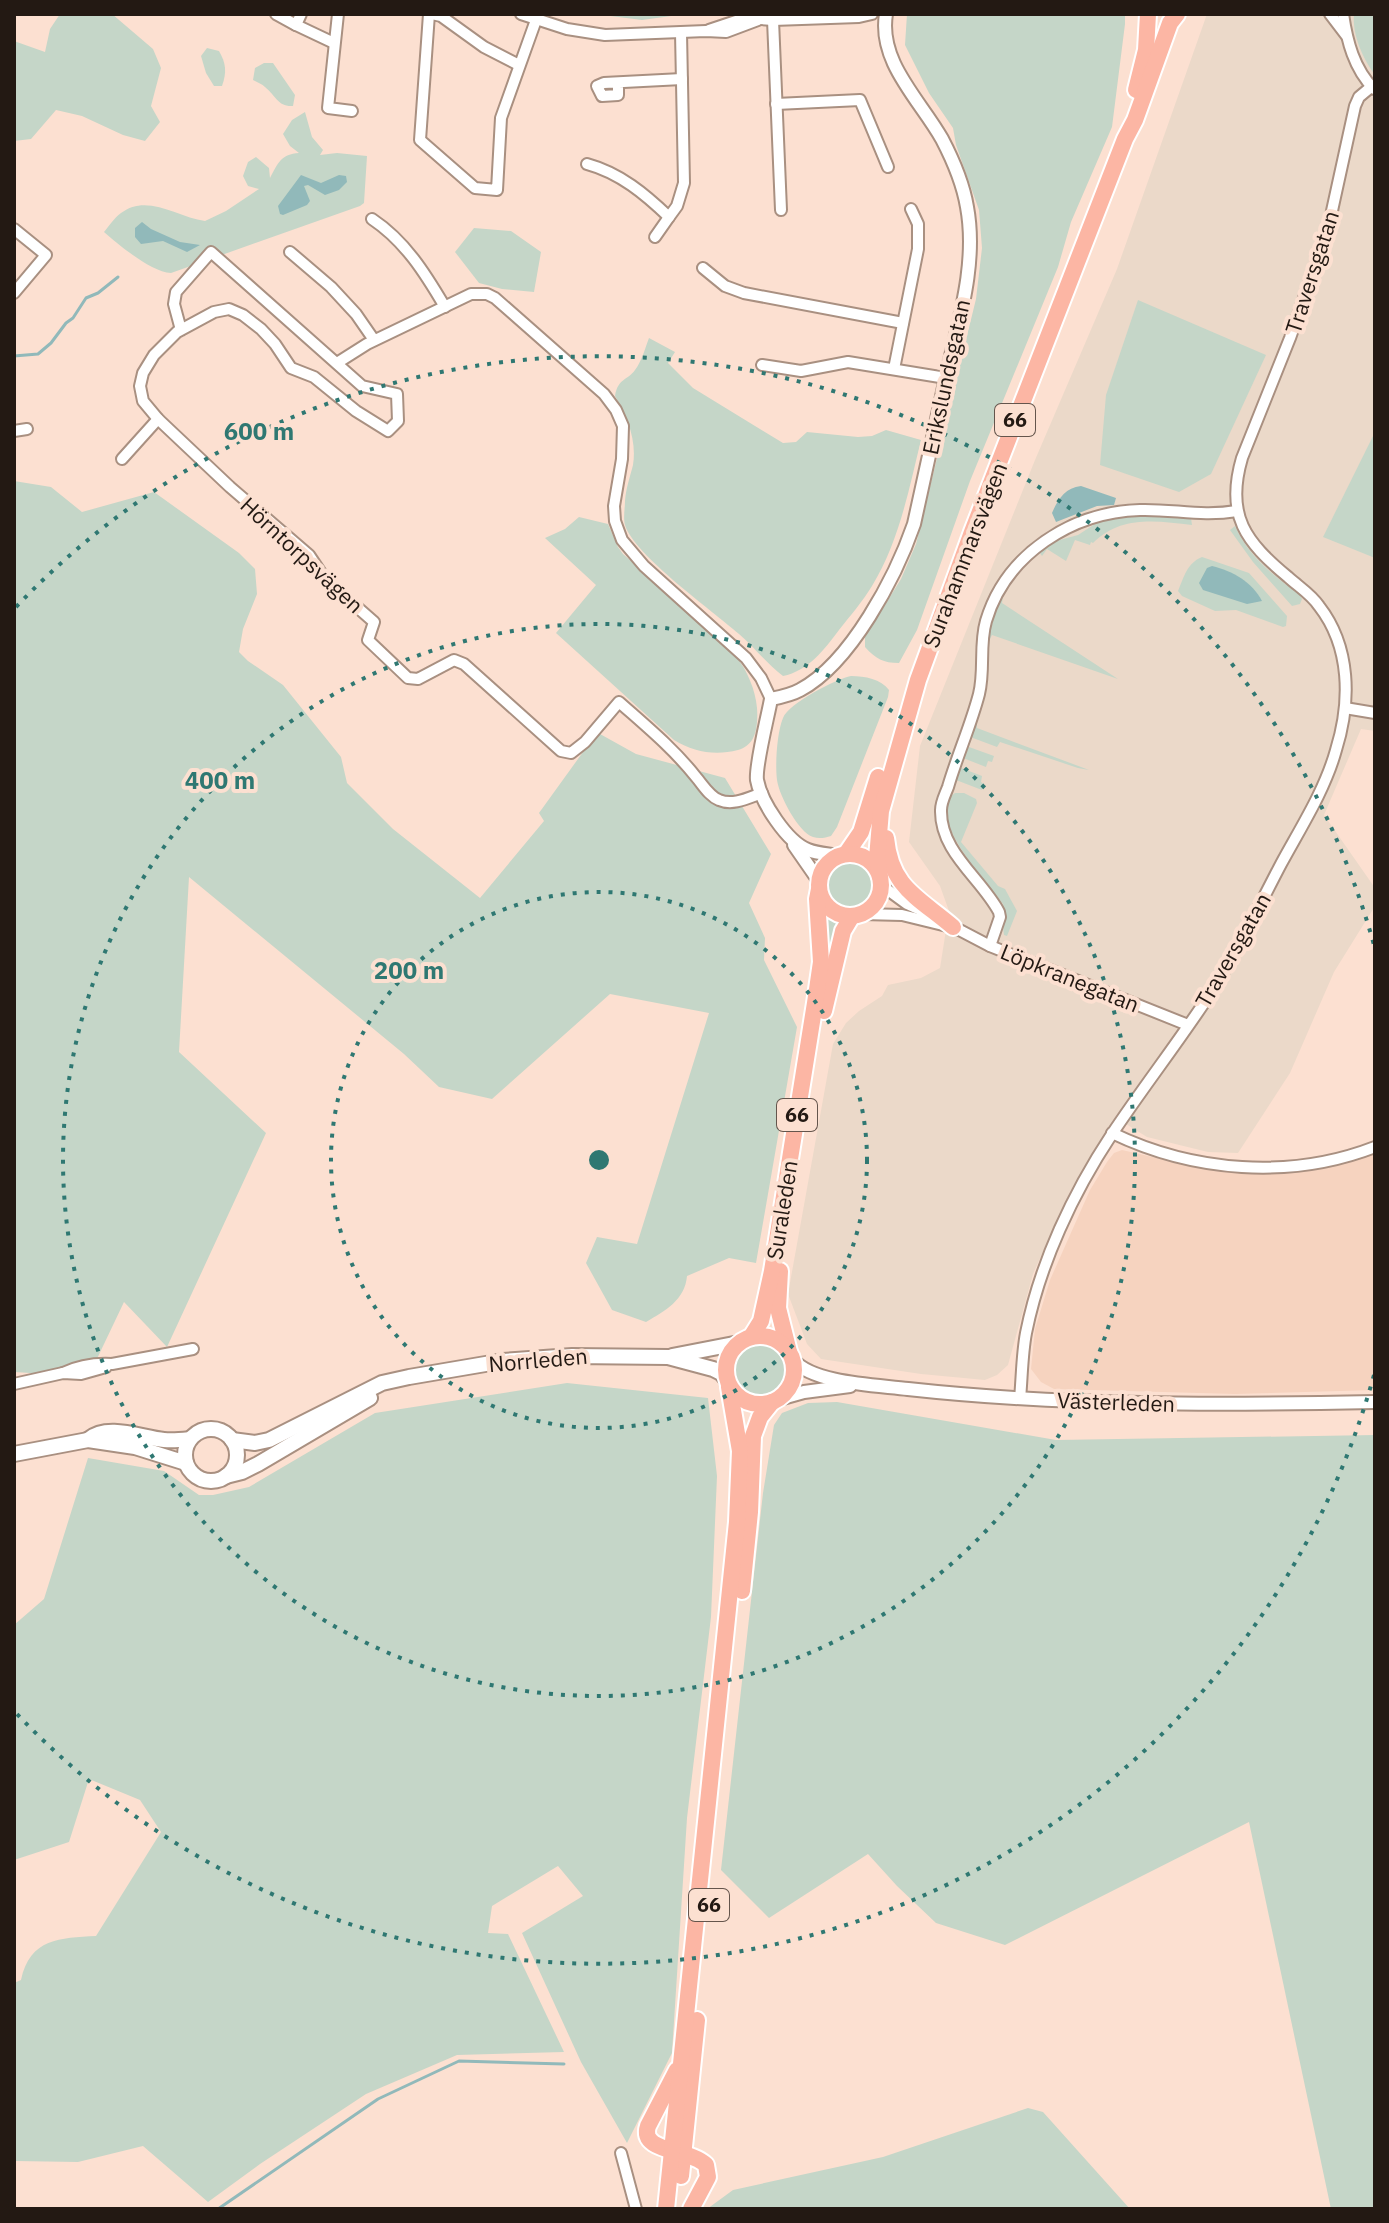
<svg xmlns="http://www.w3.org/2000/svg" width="1389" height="2223" viewBox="0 0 1389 2223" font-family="'IBM Plex Sans',sans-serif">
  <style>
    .commercial { fill: #ebd9c9 }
    .built { fill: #f6d3bf }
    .green { fill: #c5d6c8 }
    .water { fill: #91b9ba }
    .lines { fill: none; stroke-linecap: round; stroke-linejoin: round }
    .stream { stroke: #91b9ba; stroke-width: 3 }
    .minor-casing { stroke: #a99081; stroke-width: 14 }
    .tertiary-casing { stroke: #a99081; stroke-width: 16 }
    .secondary-casing { stroke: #a99081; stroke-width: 18 }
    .primary-casing { stroke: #fff; stroke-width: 20 }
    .minor { stroke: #fff; stroke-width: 10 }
    .tertiary { stroke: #fff; stroke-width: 12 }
    .secondary { stroke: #fff; stroke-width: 14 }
    .primary { stroke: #fcb6a4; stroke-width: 16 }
    .ring { fill: none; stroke: #2f7872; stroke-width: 4; stroke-dasharray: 4 8 }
    .labels { text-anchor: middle; stroke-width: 8; stroke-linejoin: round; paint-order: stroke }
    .shield { fill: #fce0d1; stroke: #64554c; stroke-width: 2 }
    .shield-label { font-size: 20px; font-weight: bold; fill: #231913 }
    .street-label { font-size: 22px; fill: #231913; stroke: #fce0d1 }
    .centre { fill: #2f7872; stroke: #fce0d1; stroke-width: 4 }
    .ring-label { font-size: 24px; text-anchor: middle; font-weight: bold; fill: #2f7872; stroke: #fce0d1; stroke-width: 8; stroke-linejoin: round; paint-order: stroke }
  </style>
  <rect width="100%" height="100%" fill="#fce0d1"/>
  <path class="commercial" d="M1207 14H1375V731L1361 729 1324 815 1375 888V906L1334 972 1290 1073 1238 1153 1208 1152 1147 1137 1118 1119 1070 1192 1033 1274 1008 1365 997 1375 985 1380 921 1374 821 1359 807 1344 788 1294 833 1044 846 1023 859 1011 882 996 888 985 921 978 940 968 949 911 940 886 909 842 920 746 1035 460 1117 269Z"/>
  <path class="built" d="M1122 1150 1174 1162 1250 1173 1296 1171 1339 1165 1375 1154V1390L1235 1394 1054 1389 1041 1382 1031 1369 1035 1329 1050 1280 1090 1190 1107 1162 1114 1153Z"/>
  <g class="green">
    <path d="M60 14H112L153 49 161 68 151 106 160 122 145 141 123 135 82 116 56 110 31 139 14 141V41L45 52 50 29Z"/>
    <path d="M595 14H686L642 20Z"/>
    <path d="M907 14H1125V24L1112 127 1071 222 1058 267 970 481 917 630 899 663C883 663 876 659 865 647V637L901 579 916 544 976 299 982 248 979 210 956 145 953 128 929 93 905 45Z"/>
    <path d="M1354 14H1375V75C1363 59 1352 35 1354 14Z"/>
    <path d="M207 48 219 51C226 63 227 72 222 86H214L206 73 201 56Z"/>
    <path d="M264 63H273L295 95 293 106C278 107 276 96 265 87 262 84 257 82 253 80L255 68Z"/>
    <path d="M305 112 312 137 323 150 320 155 337 153 367 156 364 203 360 206 171 273C151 272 119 245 104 232 109 226 114 218 121 213 147 193 177 217 205 221L226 211 259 189 248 186 243 176 248 162 256 157 269 168 270 178C278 163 281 154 299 153L290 146 283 134 292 120Z"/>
    <path d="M474 228 511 231 541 252 534 292 502 289 479 283 455 252Z"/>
    <path d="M1138 300 1266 355 1211 474 1179 492 1100 465 1106 395Z"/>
    <path d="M649 338 675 352 668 363 693 388 783 443 796 442 807 432 858 437 872 436 886 430 921 440C909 489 899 542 872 586 863 601 850 616 839 630 824 650 808 671 783 676 767 664 755 648 739 634 713 611 634 555 625 525 623 518 625 508 625 501 626 488 630 477 633 465 637 440 627 416 615 396 618 378 627 381 635 370 642 361 645 348 649 338Z"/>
    <path d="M1375 432V558L1323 537Z"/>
    <path d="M14 481 51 487 82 512 154 492 239 553 255 569 257 594 243 629 239 652 248 661 283 685 341 757 347 783 393 829 480 898 544 821 539 813 583 752 600 734 636 754 725 778 771 854 749 903 765 938 764 960 797 1027 756 1263 729 1258 687 1276C685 1300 665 1311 646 1322L612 1310 586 1263 597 1237 637 1244 709 1013 610 994 492 1099 439 1087 404 1054 189 877 179 1052 266 1133 167 1347 124 1302 94 1365 47 1374 14 1372Z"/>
    <path d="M1150 515 1191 518 1192 525C1157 521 1121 515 1093 543L1091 542 1090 545 1075 540 1066 561 1047 549 1042 556 1040 553 1041 549 1056 541 1078 535 1098 522 1117 517Z"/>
    <path d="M579 517 608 524 618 547 623 554C649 577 676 600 702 624 716 637 734 651 744 668 753 684 759 704 757 722 756 735 752 746 738 750 715 756 694 752 674 740L556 633 596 585 545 538 565 529Z"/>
    <path d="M1235 526C1249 557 1273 575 1300 595L1302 599 1300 604 1292 606 1253 562 1230 530Z"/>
    <path d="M1202 557 1249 573 1287 616 1286 626 1283 627 1236 610 1215 611 1182 596 1178 591C1184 577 1187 563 1202 557Z"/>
    <path d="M1003 597 1002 603 1118 679 992 635 989 641 988 631 1000 598Z"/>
    <path d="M851 676C865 676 881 679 889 690L888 697 837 827 831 836C825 838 819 839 813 837 798 832 779 795 777 780 775 765 777 732 783 718 789 703 836 679 851 676Z"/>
    <path d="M977 722V728L1089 770 1078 768 1000 742 997 747 973 738 971 736Z"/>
    <path d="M969 747 994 756 992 762 988 761 986 767 963 758 965 749Z"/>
    <path d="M961 768 982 776 981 782 984 784 982 790 956 780 959 769Z"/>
    <path d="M955 793H964L976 799 977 803 961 842 998 886 1005 889 1017 911 1007 936 1004 935C1002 924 1006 915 1003 904 988 882 923 817 955 793Z"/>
    <circle cx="850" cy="885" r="23"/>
    <path d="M822 910 830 916 841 921 828 958Z"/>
    <circle cx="760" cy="1370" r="26"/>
    <path d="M567 1383 708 1398 717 1476 711 1617 687 1818 672 2053 627 2143 581 2062 522 1933 583 1896 558 1866 492 1906 488 1933 508 1934 564 2052 457 2055 366 2094 260 2164 208 2202 143 2146 78 2162 14 2161V1983L21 1980C30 1938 60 1938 96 1936L161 1832 140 1800 89 1779 69 1842 14 1860V1625L44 1599 88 1458 164 1471 199 1495H213L249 1487 375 1413Z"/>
    <path d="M837 1402 1056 1440 1375 1435V2209H1331L1249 1822 1005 1945 936 1923 897 1886 868 1854 769 1918 721 1870 763 1493 774 1425 782 1413 808 1403Z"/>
    <path d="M1028 2108 1043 2112 1130 2209H707L733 2190 883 2157Z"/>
  </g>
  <g class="water">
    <path d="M301 175 321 183 339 175 346 176 347 182 339 190 325 195 308 185 304 186 310 201 307 205 283 215 280 214 278 206Z"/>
    <path d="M142 222 151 229 180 242 200 245 187 252 163 241 141 244 135 237V228Z"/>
    <path d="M1081 486 1116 498 1114 505 1097 506 1056 522 1052 513C1058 499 1065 488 1081 486Z"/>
    <path d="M1212 566C1233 571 1252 582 1262 601L1247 604 1203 590 1199 583 1207 568Z"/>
  </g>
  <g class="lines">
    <g class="stream">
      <path d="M14 356 38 354 51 343 66 323 73 318 86 298 98 293 118 277"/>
      <path d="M218 2209 378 2099 459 2061 564 2064"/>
    </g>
    <g class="minor-casing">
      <g id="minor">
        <path d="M276 14 296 25"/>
        <path d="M301 14 296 25 334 43"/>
        <path d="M338 14 328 108 352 111"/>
        <path d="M429 14 420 140 475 188 497 190 501 118 536 20"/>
        <path d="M432 14 441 16 484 47 519 65"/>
        <path d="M521 14 567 29 605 35 706 31 726 32 758 20"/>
        <path d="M1330 14 1346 35"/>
        <path d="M1343 14C1347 41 1354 69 1374 89"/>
        <path d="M773 20 781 210"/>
        <path d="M709 30 745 18 773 20 859 17 872 14"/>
        <path d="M618 83V95L602 96 597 86 604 83 682 79"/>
        <path d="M776 104 860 100 888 167"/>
        <path d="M587 164C620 173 645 194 669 217L677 206 684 183 681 33"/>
        <path d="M372 219C405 241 425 273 445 307"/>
        <path d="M14 229 46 255 14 293"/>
        <path d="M655 237 669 217"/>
        <path d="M290 252 331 287 356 314 374 340"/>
        <path d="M703 268 725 286 744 293 903 323"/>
        <path d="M181 330 174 304 176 292 211 252 362 386 397 394 398 421 388 431 356 411 314 377 291 368 275 344 261 329 243 315 229 309 214 312 177 332 154 355 143 373 140 386 143 401 158 419 230 487 309 555 325 579 374 622 368 640 408 678 418 679 454 660 464 664 561 751 571 753 585 742 619 702C646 726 674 749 696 777 703 785 709 796 719 800 733 806 748 798 762 793"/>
        <path d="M337 363 367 344 471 294H487L495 298 604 394 616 410 623 426 622 459 614 506 615 521 622 540 644 566 746 658 761 678 771 699"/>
        <path d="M762 365 801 371 848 362 946 378"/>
        <path d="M894 369 918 249V224L911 209"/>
        <path d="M14 431 27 429"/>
        <path d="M122 459 158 419"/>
        <path d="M1345 708 1375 713"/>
        <path d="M881 885 907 904 927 913"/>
        <path d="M862 914 902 915 947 926"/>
        <path d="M948 924 990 946 1188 1025"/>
        <path d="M990 946 1000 917 999 912C981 878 940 852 941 810 941 802 945 795 948 787 957 756 971 725 979 694 985 670 979 645 986 621 1006 554 1072 512 1140 510 1174 509 1201 517 1237 511"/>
        <path d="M1112 1133C1193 1172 1290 1180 1375 1147"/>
        <path d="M63 1373C78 1366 95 1363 112 1364L193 1349"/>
        <path d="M14 1384 63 1373 81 1374 106 1367"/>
        <path d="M1020 1399C1022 1377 1022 1354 1026 1333 1040 1263 1073 1193 1112 1134 1144 1086 1180 1040 1212 991 1238 950 1259 906 1281 864 1301 827 1325 790 1336 750 1351 702 1351 647 1319 606 1311 594 1299 587 1288 577 1246 542 1225 516 1242 458L1290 338 1328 229 1355 106 1359 97 1371 87"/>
        <path d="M621 2153 636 2209"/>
      </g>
    </g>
    <g class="tertiary-casing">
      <g id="tertiary">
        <path d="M794 845 819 881"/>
        <path d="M839 856C829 854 818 854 808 850 787 842 761 802 757 780 755 766 768 716 771 699 781 697 791 695 800 690 851 663 896 576 914 524 925 472 937 421 948 369 960 317 977 261 967 207 963 183 953 160 942 139 920 100 878 62 886 14"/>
        <path d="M793 1360C814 1384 877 1385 908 1389 1063 1406 1219 1405 1375 1402"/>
        <path d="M779 1399 804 1392 850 1386"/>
      </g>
    </g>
    <g class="secondary-casing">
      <g id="secondary">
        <path d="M672 1356 739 1343"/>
        <circle cx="211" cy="1455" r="26"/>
        <path d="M89 1439C108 1423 142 1438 164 1440 173 1441 181 1440 190 1439"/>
        <path d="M232 1440 255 1443 269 1440 382 1383 409 1377 503 1361 572 1356 668 1357 713 1369 721 1373 727 1380"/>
        <path d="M14 1454 88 1440 135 1447 186 1463"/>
        <path d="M226 1476 242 1472 258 1464 370 1398"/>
      </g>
    </g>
    <g class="primary-casing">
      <g id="primary">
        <path d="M1136 90 1146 50 1148 14"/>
        <path d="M886 838C891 888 918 897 953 927"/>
        <path d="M846 854 861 832 878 777"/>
        <circle cx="850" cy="885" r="31"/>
        <path d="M880 877 877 858 881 811 918 680 972 532 1125 139 1135 120 1170 23 1177 14"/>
        <path d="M824 1011 843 931 852 916"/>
        <path d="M780 1271 778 1308 789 1352"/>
        <circle cx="760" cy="1370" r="34"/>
        <path d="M751 1337 761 1321 772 1271 815 1003 821 962 817 899 819 889"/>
        <path d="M742 1591 750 1512 753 1436 760 1417 772 1402"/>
        <path d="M677 2070 648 2126C639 2153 689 2148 706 2165L708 2177 691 2209"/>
        <path d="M681 2176 697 2020"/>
        <path d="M666 2209 737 1522 740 1451 729 1387"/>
      </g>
    </g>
    <use href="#minor" class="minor"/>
    <use href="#tertiary" class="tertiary"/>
    <use href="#secondary" class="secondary"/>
    <use href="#primary" class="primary"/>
  </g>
  <g class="ring">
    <circle cx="599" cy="1160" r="268"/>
    <circle cx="599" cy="1160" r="536"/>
    <path d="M1374 1375A804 804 0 0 1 16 1713M16 607A804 804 0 0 1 1374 945"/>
  </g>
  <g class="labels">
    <g class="shield">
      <rect x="995" y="404" width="40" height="32" rx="6"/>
      <rect x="777" y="1099" width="40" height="32" rx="6"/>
      <rect x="689" y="1889" width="40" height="32" rx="6"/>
    </g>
    <g class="shield-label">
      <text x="1015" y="427">66</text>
      <text x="797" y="1122">66</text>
      <text x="709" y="1912">66</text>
    </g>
    <g class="street-label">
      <text transform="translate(1312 272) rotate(-72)" y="8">Traversgatan</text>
      <text transform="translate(946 377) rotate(-78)" y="8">Erikslundsgatan</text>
      <text transform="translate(302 555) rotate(43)" y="8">Hörntorpsvägen</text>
      <text transform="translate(965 555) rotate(-69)" y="8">Surahammarsvägen</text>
      <text transform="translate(1233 950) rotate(-60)" y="8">Traversgatan</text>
      <text transform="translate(1070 978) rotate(22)" y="8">Löpkranegatan</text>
      <text transform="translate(782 1210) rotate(-81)" y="8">Suraleden</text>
      <text transform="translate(538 1360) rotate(-5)" y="8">Norrleden</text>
      <text transform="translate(1116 1402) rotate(2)" y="8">Västerleden</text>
    </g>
  </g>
  <circle cx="599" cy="1160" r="12" class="centre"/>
  <g class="ring-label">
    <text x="259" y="440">600 m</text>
    <text x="220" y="789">400 m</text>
    <text x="409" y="979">200 m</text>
  </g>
  <rect width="1389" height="2223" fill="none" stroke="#231913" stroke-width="32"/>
</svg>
